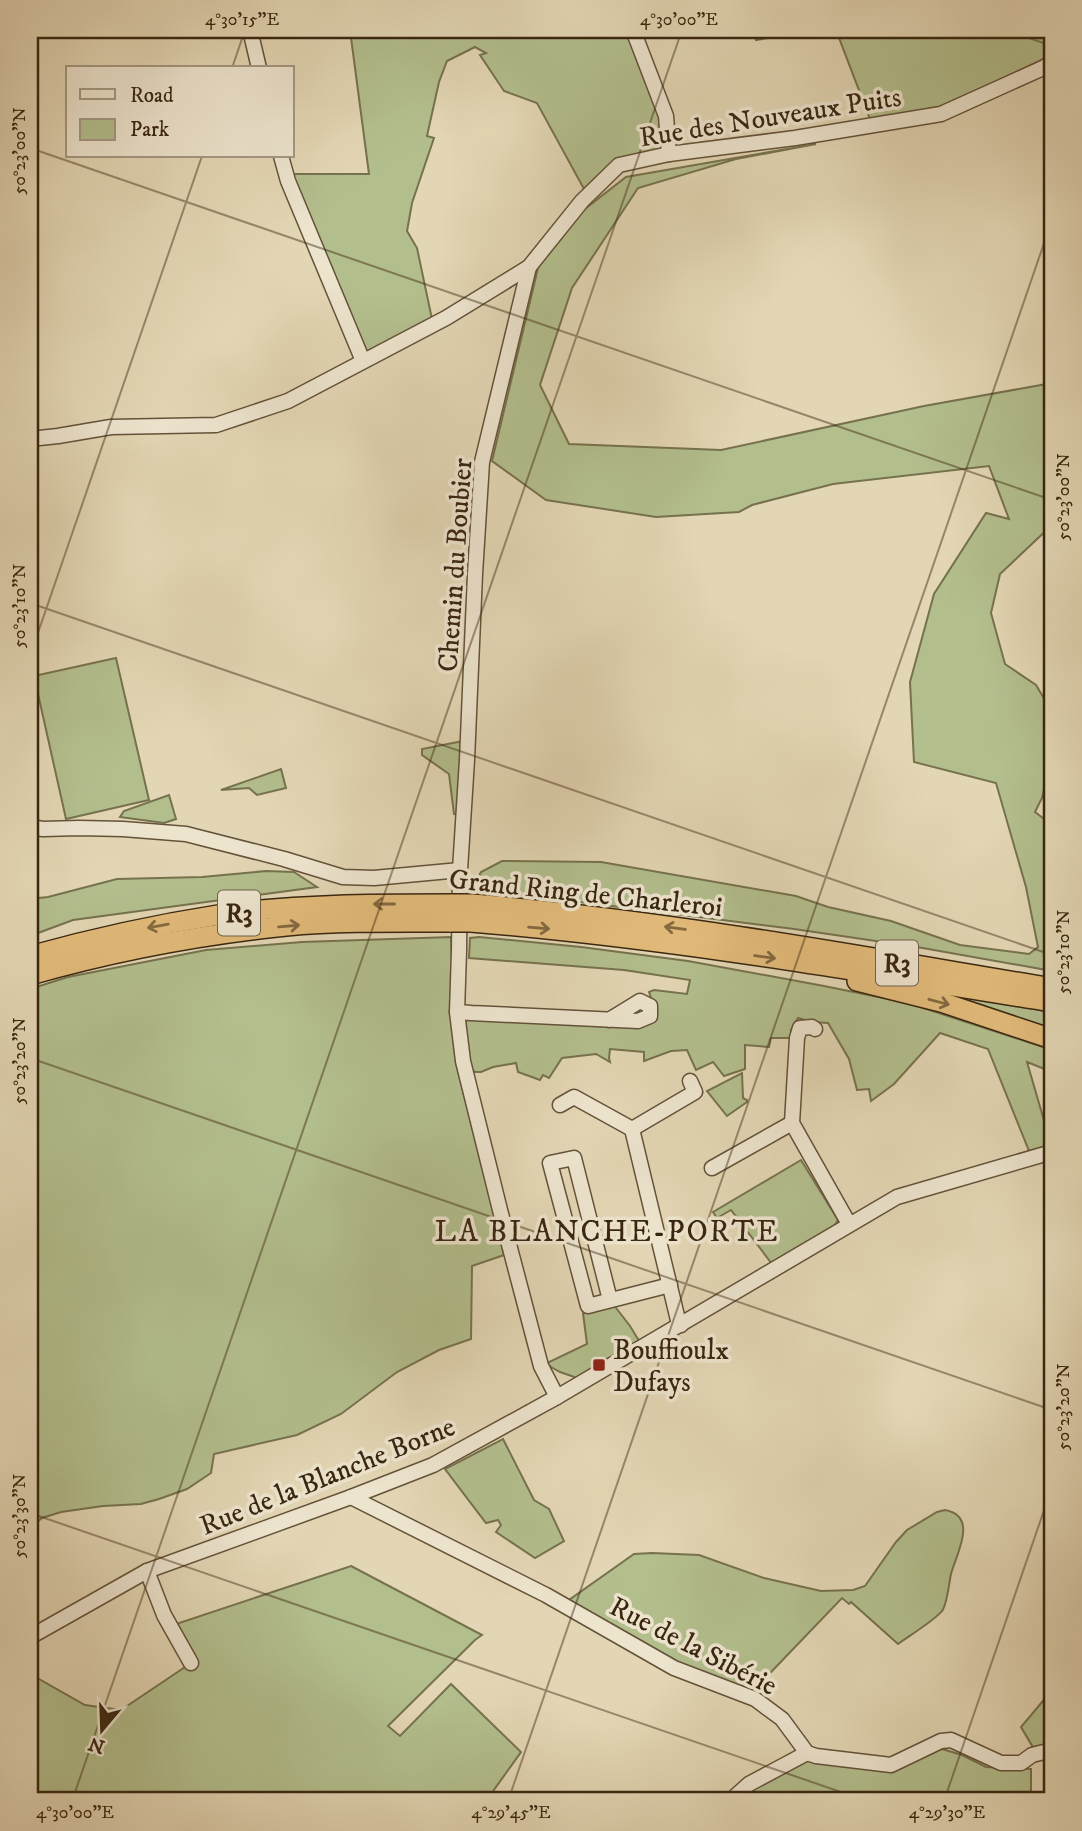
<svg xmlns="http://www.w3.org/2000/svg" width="1082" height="1831" viewBox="0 0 1082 1831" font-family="'IM FELL DW Pica',serif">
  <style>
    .green { fill: #b3be8d; stroke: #76724e; stroke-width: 2 }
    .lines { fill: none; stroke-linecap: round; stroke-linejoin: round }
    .minor-casing { stroke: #645239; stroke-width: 17 }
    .highway-casing { stroke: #392610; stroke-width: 22 }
    .minor { stroke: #ede4ce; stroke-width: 14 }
    .highway { stroke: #e2bb7a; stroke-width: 19 }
    .highway-bridge-casing { stroke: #392610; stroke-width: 22; stroke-linecap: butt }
    .highway-bridge { stroke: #e2bb7a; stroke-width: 19 }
    .oneway { stroke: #856940 }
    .ticks { fill: none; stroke: #392610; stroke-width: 2; stroke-opacity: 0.45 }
    .poi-dot { fill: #8f2418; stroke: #ede4ce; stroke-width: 2.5 }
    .labels { text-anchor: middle; stroke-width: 7; stroke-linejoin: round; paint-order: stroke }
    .shield { fill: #ede4ce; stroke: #6f5f49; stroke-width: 2 }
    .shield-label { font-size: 26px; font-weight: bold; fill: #392610 }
    .street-label { font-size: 28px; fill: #392610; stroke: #ede4ce }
    .poi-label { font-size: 28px; fill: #392610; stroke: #ede4ce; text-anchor: start }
    .neighbourhood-label { font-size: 30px; letter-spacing: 2px; fill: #392610; stroke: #ede4ce }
    .neatline { fill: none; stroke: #392610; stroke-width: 2.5 }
    .ticks-label { font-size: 18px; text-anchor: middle; fill: #392610 }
  </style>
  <rect width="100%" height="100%" fill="#e3d6b4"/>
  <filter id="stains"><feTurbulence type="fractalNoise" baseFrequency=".00286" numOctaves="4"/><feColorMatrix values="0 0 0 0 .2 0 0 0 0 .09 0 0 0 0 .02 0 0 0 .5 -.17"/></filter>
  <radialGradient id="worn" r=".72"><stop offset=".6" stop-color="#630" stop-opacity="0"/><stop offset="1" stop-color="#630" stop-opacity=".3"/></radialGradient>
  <g class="green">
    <path d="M350 30H630L664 118V150L615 161 584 189 537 103 504 91 480 55 486 53 475 47 447 61 439 82 427 136 434 138 412 203 407 231 417 248 432 319 373 351H367L361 349 287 174H369Z"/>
    <path d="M753 30H814L756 40Z"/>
    <path d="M836 30H1052V55L944 106 870 119Z"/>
    <path d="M816 144 736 159 638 188 572 288 540 385 569 444 721 450 924 406 1052 383V525L1000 574 991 613 1005 664 1036 685 1048 705 1052 756 1042 798 1035 812 1052 825V971L917 947 794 929 476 889 474 885 481 872 502 861 601 862 796 896 828 907 891 921 960 945 1029 954 1038 947 1026 887 996 783 914 762 910 682 934 594 986 513 1009 519 989 466 833 484 752 505 739 512 656 517 546 500 492 461 538 268 576 216 626 177Z"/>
    <path d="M116 658 149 800 66 819 34 676Z"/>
    <path d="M463 741 460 815 454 814 449 774 422 755V749Z"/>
    <path d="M281 769 286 788 257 795 249 788 221 790Z"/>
    <path d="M169 795 176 819 164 823 120 817 124 811Z"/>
    <path d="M266 871 294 872 317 887 73 920 30 936V899L48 897 117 879 202 877Z"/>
    <path d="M451 937 456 1063 504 1255 472 1266 471 1339 439 1350 397 1372 341 1414 297 1435 214 1454 211 1473 187 1489 159 1499 141 1504 103 1506 61 1512 42 1518 30 1528V989L68 977 206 950 302 942Z"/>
    <path d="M479 937 581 947 688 961 824 986 908 1003 1052 1050V1072L1027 1062 1052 1148 1029 1151 988 1049 940 1033 894 1084 871 1101 869 1089 857 1090 849 1059 828 1023 812 1022 798 1018 791 1030V1038H771L769 1047 745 1045V1069L724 1076 713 1062 696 1070 687 1050 671 1051 644 1061V1052L610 1049 609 1058 610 1062 596 1054 562 1058 549 1078 543 1075 540 1080 518 1072 516 1063 493 1067 481 1072H475L466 1064V1019L638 1025 654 1007 649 992 654 990 687 994 690 980 624 970 469 958 470 938Z"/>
    <path d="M957 996 1052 1012V1035L953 1002Z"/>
    <path d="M742 1073 743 1098 747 1100V1102L727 1116 707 1091Z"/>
    <path d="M801 1160 838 1220 835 1225 772 1264 731 1210 717 1218 713 1212Z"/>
    <path d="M613 1304 630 1326 641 1344 577 1378 560 1372 551 1367 547 1363 587 1344 583 1313 592 1309Z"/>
    <path d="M503 1439 534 1500 549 1509 564 1541 535 1558 496 1532 501 1525 498 1520 486 1523 445 1469Z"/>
    <path d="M945 1510C979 1516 956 1555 951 1574 949 1583 947 1605 942 1611 935 1620 909 1636 898 1644L851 1602 849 1604 842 1598 751 1693 682 1664 569 1600 634 1554 652 1553 699 1555 764 1578 821 1591 853 1590 865 1586 896 1542 907 1530 937 1512Z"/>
    <path d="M351 1566 482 1635 475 1640 388 1726 400 1736 451 1684 521 1752 486 1801H30V1674L85 1705 121 1710 191 1663 170 1626Z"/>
    <path d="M1052 1690V1750L1037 1754 1021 1727Z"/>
    <path d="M939 1748 962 1755 986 1767 1031 1769V1801H736L749 1788 809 1759 904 1766Z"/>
  </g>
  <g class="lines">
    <g class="minor-casing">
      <g id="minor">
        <path d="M250 30 259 68"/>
        <path d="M633 30 666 116 669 154"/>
        <path d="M281 156 288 181 363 361"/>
        <path d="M529 267 482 462 475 574 467 760 460 870 459 951 457 1012 463 1061 500 1210 541 1366 557 1397"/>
        <path d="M30 439 58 436 111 427 216 425 288 401 446 318 529 267 582 201 619 165 669 154 795 138 941 114 1043 68 1052 62"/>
        <path d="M30 827 43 829 79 828 123 829 186 834 284 859 343 877 374 878 460 870"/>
        <path d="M457 1012 471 1013 638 1021 650 1016V1006L640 1001 609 1020"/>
        <path d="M815 1029 812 1027 800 1028 797 1038 792 1123 849 1224"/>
        <path d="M560 1105 574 1097 632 1129 678 1320 681 1325"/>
        <path d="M632 1129 695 1092 690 1081"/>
        <path d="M712 1168 792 1123"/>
        <path d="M610 1300 574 1158 550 1163 588 1306 670 1285"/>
        <path d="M351 1497 546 1595 674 1668 755 1699 782 1719 807 1753 816 1756 891 1765 941 1741 951 1740 1001 1763H1021L1032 1755 1052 1750"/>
        <path d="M147 1571 164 1615 191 1663"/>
        <path d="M30 1637 147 1571 351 1497 433 1465 557 1397 897 1197 1052 1152"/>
        <path d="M730 1801 749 1784 807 1753"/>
      </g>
    </g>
    <g class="highway-casing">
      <g id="highway">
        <path d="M472 904C667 920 859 956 1052 988"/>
        <path d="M471 922C666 938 859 971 1052 1002"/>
        <path d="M30 956C91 939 154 925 218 915 295 904 374 904 452 904"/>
        <path d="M30 975C114 951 199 935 286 926 341 921 396 922 451 922"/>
        <path d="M857 981 941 1002 1052 1039"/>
      </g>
    </g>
    <use href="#minor" class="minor"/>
    <use href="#highway" class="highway"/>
    <g class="highway-bridge-casing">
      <g id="highway-bridge">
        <path d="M452 904H472"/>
        <path d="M451 922H471"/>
      </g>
    </g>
    <use href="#highway-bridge" class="highway-bridge"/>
  </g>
  <defs><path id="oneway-shaft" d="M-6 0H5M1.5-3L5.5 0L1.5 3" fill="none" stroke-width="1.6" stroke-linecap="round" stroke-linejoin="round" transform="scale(1.75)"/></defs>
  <g class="oneway">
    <use href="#oneway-shaft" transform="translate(384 904) rotate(180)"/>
    <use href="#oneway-shaft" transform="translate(158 926) rotate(170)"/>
    <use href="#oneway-shaft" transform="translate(289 926) rotate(-5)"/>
    <use href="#oneway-shaft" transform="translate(539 928) rotate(5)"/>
    <use href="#oneway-shaft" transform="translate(675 928) rotate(-172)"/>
    <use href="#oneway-shaft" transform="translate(765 957) rotate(8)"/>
    <use href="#oneway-shaft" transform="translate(939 1002) rotate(15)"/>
  </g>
  <path class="ticks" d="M1006 30 1052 46M232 68 245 30M30 148 1052 500M30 603 1052 955M30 656 202 156M30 1058 1052 1410M30 1513 867 1801M72 1801 682 30M508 1801 1052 220M944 1801 1052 1487"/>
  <rect class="poi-dot" x="592" y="1358" width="14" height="14" rx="3.5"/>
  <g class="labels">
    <g class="shield">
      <rect x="218" y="890.5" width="42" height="45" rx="5"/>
      <rect x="876" y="940.5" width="42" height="45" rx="5"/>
    </g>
    <g class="shield-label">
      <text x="239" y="922">R3</text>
      <text x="897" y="972">R3</text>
    </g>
    <g class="street-label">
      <text transform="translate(770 116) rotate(-9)" y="10">Rue des Nouveaux Puits</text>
      <text transform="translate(454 565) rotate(-86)" y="10">Chemin du Boubier</text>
      <text transform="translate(586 892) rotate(6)" y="10">Grand Ring de Charleroi</text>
      <text transform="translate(327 1475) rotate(-22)" y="10">Rue de la Blanche Borne</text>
      <text transform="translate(694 1645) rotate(27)" y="10">Rue de la Sibérie</text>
    </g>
    <g class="poi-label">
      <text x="613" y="1359">Bouffioulx<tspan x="613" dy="32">Dufays</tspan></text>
    </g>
    <g class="neighbourhood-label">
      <text x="607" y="1241">LA BLANCHE-PORTE</text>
    </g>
  </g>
  <rect width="1082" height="1831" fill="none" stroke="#e3d6b4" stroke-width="77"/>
  <rect x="66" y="66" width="228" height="91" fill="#ede4ce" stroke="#a59882" stroke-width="2"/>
  <rect x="80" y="89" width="35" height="10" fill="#ede4ce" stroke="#a59882" stroke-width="2"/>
  <text x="130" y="102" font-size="21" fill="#392610">Road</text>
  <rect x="80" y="119" width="35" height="21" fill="#b3be8d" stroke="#a59882" stroke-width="2"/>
  <text x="130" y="136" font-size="21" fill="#392610">Park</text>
  <g transform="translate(102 1730) rotate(199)" stroke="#ede4ce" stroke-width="5" paint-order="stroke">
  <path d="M0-5L12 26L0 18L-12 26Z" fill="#392610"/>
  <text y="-10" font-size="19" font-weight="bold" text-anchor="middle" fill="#392610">N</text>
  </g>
  <rect x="38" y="38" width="1006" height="1754" class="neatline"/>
  <g class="ticks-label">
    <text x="242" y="25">4°30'15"E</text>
    <text x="679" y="25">4°30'00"E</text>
    <text transform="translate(19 151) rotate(-90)" y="6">50°23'00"N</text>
    <text transform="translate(1063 497) rotate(-90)" y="6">50°23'00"N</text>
    <text transform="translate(19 606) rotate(-90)" y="6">50°23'10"N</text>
    <text transform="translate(1063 952) rotate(-90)" y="6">50°23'10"N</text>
    <text transform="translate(19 1061) rotate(-90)" y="6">50°23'20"N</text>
    <text transform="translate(1063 1407) rotate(-90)" y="6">50°23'20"N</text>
    <text transform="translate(19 1516) rotate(-90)" y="6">50°23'30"N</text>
    <text x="75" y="1818">4°30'00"E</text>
    <text x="511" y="1818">4°29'45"E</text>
    <text x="947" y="1818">4°29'30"E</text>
  </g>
  <rect width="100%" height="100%" filter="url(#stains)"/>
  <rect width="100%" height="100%" fill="url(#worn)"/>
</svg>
